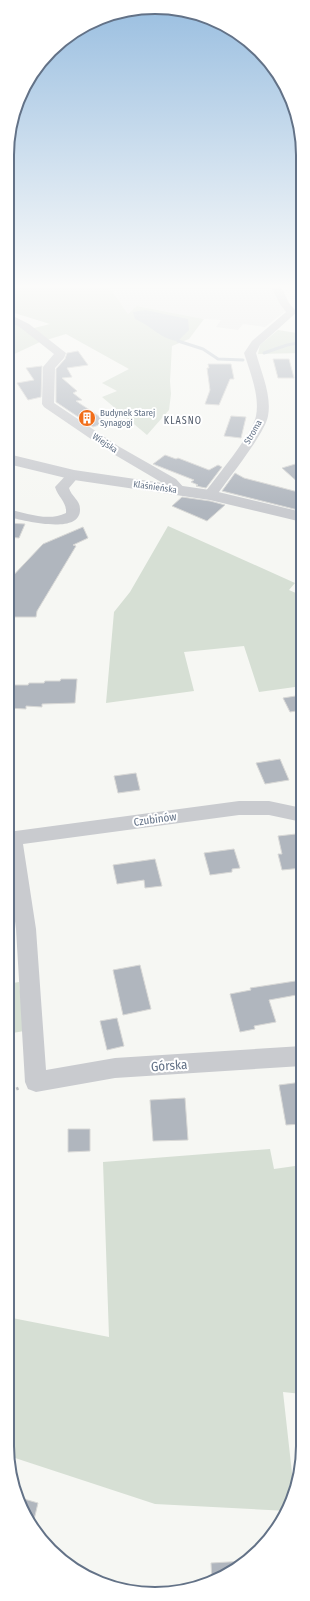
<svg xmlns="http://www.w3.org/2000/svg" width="310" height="1601" viewBox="0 0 310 1601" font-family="'Fira Sans Condensed',sans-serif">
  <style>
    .built { fill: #e7e8e7 }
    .green { fill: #d6dfd4 }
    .water { fill: #c4ccd3 }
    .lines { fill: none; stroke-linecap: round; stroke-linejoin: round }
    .stream { stroke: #c4ccd3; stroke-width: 3 }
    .building { fill: #b0b6be; stroke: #d8d8d6 }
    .path { stroke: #bfc1c4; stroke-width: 3; stroke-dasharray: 2.5 2.5; stroke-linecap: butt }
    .minor { fill: #c9cbcf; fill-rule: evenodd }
    .tertiary { fill: #c9cbcf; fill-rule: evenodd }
    .labels { text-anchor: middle; stroke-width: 4; stroke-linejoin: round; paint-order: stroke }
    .far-poi-label { font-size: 9px; fill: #637287; stroke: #fff; text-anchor: start }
    .far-street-label { font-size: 9px; fill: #637287; stroke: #fff }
    .far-neighbourhood-label { font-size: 10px; letter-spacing: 1px; fill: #525c6b; stroke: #fff }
    .street-label { font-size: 11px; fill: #637287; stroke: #fff }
    .near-street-label { font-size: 13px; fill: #637287; stroke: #fff }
    .rim { fill: none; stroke: #637287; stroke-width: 2 }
  </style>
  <rect width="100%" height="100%" fill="#f6f7f3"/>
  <path class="built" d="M113 287H273L287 310 265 327 243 324 238 330 216 327 221 320 204 319 138 306 128 314 111 288Z"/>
  <g class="green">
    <path d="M8 287H113L111 289 128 314 137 306 204 319 189 339 172 346 170 381 171 394 169 410 147 435 102 397 117 391 102 383 129 369 66 334 40 342 8 357V320L26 330 50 324 8 311Z"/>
    <path d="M278 330 303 334V353L258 354 260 345Z"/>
    <path d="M168 526 295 583 289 590 298 594 302 599V686L259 692 244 646 184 652 194 691 106 703 114 612 130 592Z"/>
    <path d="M19 982 24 1031 7 1034V984Z"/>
    <path d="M270 1149 274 1169 302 1165V1394L283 1392 294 1491 288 1511 155 1504 9 1456 7 1446V1317L109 1337 103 1162Z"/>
  </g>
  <path class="water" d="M145 310 188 319 189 330 178 341C162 340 150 325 135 319L133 312Z"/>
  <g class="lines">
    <g class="stream">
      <path d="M178 341 203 349 218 359 243 360"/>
      <path d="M264 353 287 345 303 342"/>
    </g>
  </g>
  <g class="building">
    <path d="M78 351 88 365 67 368 72 377 62 378 77 391 73 393 82 400 76 401 108 422 93 427 56 402V369L65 359 67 353Z"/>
    <path d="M273 359H289L294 378H278Z"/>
    <path d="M208 364H231L234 379H230L219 405 205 404 210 390 207 368H209Z"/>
    <path d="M42 366 41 397 28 400 17 383 34 380 26 368Z"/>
    <path d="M231 416 246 417 241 438 224 436Z"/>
    <path d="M165 455 176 459 178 458 209 470 218 465 222 467 206 488 196 486 198 485 191 482 194 480 153 464Z"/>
    <path d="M302 462V486L282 468Z"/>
    <path d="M235 473 244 478 302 493V511L222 491Z"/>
    <path d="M182 497 210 501 225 505 207 521 172 506Z"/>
    <path d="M8 523 25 524 19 538 8 537Z"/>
    <path d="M83 527 88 538 73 545 76 546 37 611 36 617H8V581L43 544Z"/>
    <path d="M61 679H77L75 703 42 704V707L26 706V709L8 708V685H28L29 683H44L45 681H60Z"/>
    <path d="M302 695V710L290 712 283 698Z"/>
    <path d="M280 759 289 780 265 784 256 763Z"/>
    <path d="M136 773 140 790 118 793 114 776Z"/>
    <path d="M296 834 302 858V868L282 870 278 854H282L278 836Z"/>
    <path d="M234 849 240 868 232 869V872L210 875 204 853Z"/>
    <path d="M155 859 162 886 145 888 144 880 117 884 113 865Z"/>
    <path d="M140 965 151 1009 123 1015 113 970Z"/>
    <path d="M302 980V994L269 1000 276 1022 254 1026 255 1029 240 1032 230 994 251 990 250 988Z"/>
    <path d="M117 1018 124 1046 107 1050 100 1021Z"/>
    <path d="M302 1082V1124L286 1125 279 1085Z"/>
    <path d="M185 1098 188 1140 153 1141 150 1100Z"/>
    <path d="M68 1129H90V1151L68 1152Z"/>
    <path d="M17 1497 38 1503 33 1524 18 1502Z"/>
    <path d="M246 1561 225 1573 212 1581 211 1563Z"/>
  </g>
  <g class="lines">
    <path class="path" d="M7 1093 19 1088"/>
    <g class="minor">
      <path d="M271 287H281L289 303 297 312 260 345 256 353C261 372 272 395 268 416 265 434 227 480 215 498H205L203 495C216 477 252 435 256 416 260 396 250 372 244 353L252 341 286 312 280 304Z"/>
      <path d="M13 316 29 324 66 353 64 358 55 368 54 403 118 446 176 479 186 490 184 493H174L166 485 110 452 44 407 42 404 43 367 54 354 21 328 9 321 8 319 9 317Z"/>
      <path d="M74 471 79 472 80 475 69 488C71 496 80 500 80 509 81 536 22 520 8 517V509C26 513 48 522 66 513 67 502 58 497 55 487L69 472Z"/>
      <path d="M239 801H269L302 808V822L269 815H239L23 844 36 929 46 1070 115 1058 302 1046V1066L115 1078 36 1092 28 1089 25 1082 16 929 8 866V832Z"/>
    </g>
    <path class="tertiary" d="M8 454 74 470 210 490 302 512V522L210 500 74 480 8 464Z"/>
  </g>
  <linearGradient id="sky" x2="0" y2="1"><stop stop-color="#99bee0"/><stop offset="0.56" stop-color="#fbfbfa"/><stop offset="1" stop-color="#fbfbfa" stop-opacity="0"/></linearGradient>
  <rect width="310" height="511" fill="url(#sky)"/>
  <defs>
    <g id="building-disc" transform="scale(0.9)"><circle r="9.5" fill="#f16d19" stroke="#fff"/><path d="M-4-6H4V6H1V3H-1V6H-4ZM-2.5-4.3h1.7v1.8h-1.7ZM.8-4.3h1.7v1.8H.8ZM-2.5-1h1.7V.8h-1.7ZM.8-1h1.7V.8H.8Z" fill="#fff"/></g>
  </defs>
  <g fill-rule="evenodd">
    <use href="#building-disc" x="87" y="418"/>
  </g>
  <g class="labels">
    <g class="far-poi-label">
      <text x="100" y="416">Budynek Starej<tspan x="100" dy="10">Synagogi</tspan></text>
    </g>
    <g class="far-street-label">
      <text transform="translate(253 432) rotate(-60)" y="3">Stroma</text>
      <text transform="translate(105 443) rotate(34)" y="3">Wiejska</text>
      <text transform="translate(155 487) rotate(8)" y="3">Klaśnieńska</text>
    </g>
    <g class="far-neighbourhood-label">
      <text x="183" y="424">KLASNO</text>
    </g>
    <g class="street-label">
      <text transform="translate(155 819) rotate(-8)" y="4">Czubinów</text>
    </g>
    <g class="near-street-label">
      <text transform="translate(169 1065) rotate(-4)" y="5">Górska</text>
    </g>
  </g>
  <path d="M0 0H310V1601H0ZM155 14H155A141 141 0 0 1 296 155V1446A141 141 0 0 1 155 1587H155A141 141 0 0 1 14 1446V155A141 141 0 0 1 155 14Z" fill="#fff" fill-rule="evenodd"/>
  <path class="rim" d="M155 14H155A141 141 0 0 1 296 155V1446A141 141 0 0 1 155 1587H155A141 141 0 0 1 14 1446V155A141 141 0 0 1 155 14Z"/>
</svg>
